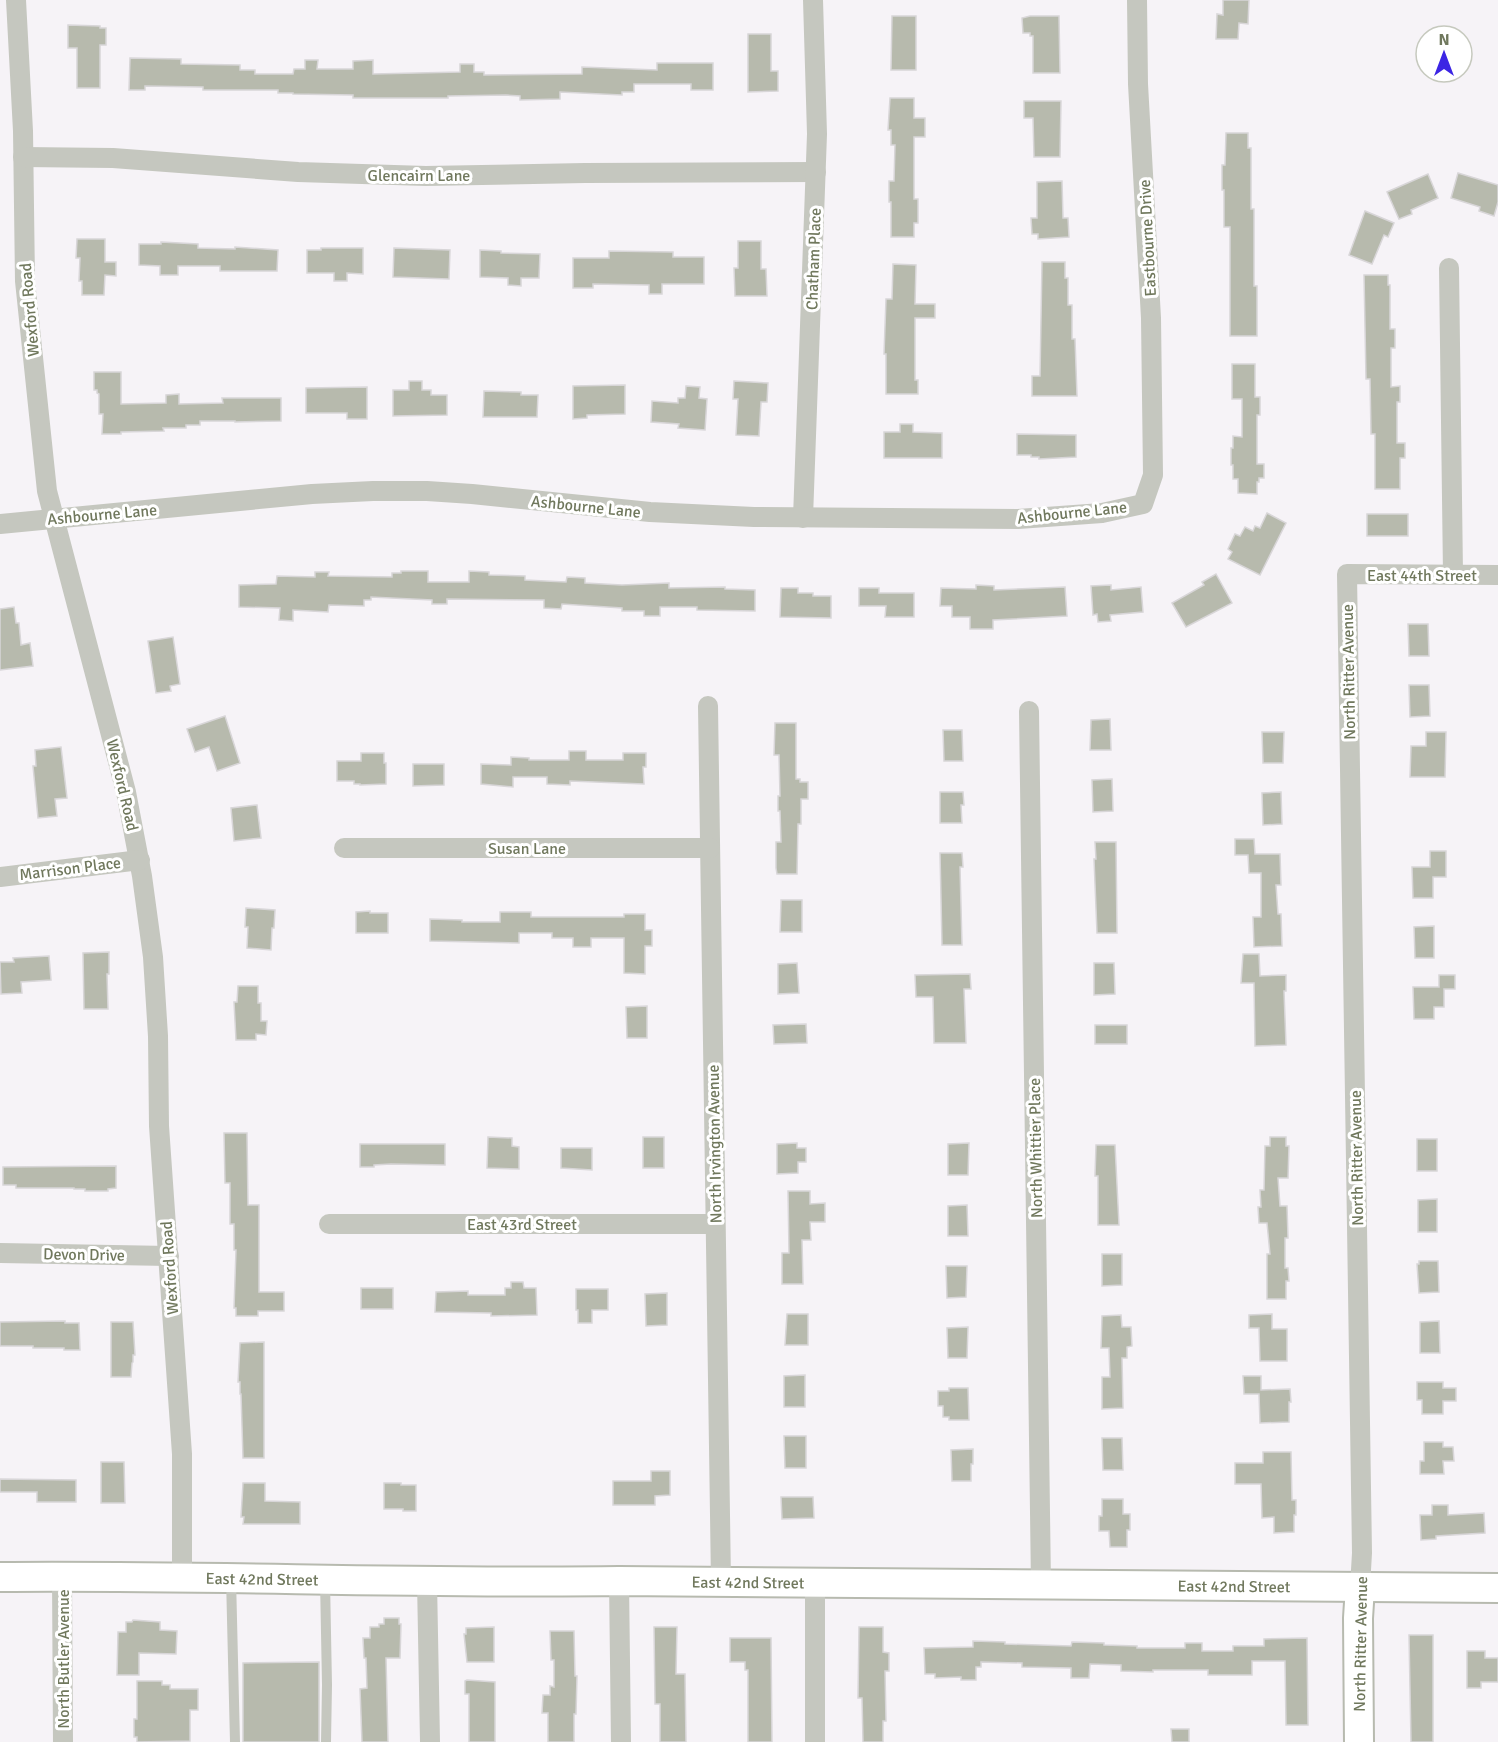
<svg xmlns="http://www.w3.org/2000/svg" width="1498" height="1742" viewBox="0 0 1498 1742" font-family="Signika,sans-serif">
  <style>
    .building { fill: #b7baad; stroke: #d8d6d8; stroke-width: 1.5 }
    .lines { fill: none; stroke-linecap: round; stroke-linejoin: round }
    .secondary-casing { stroke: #b7baaf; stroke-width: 32 }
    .lane { stroke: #c5c7bf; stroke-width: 10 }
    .street { stroke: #c5c7bf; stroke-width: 20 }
    .secondary { stroke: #fff; stroke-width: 28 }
    .labels { text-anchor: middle; stroke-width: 6; stroke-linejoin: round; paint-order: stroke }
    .street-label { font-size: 16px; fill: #70785d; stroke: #fff }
  </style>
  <rect width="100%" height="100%" fill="#f6f3f7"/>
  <g class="building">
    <path d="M1223 0H1249L1248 24 1239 23 1238 39H1216L1217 14 1223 15Z"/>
    <path d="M892 16H916V70H891Z"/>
    <path d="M1030 16H1059L1060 73H1033V36H1030V33H1023L1022 18Z"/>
    <path d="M68 25 100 26V28H106V45H100V88H77V48H68Z"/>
    <path d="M748 34H771V71H778V91L748 92Z"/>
    <path d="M130 58 181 59V64L240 65V70H255V74H293L294 69H305V60H318L317 69H353V61L373 60V74L460 72V64H474V72H484V75L582 74V67L657 70V63H713V90H691V84H634V92H622V95L560 92V99L520 100V96L506 95 448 96V98H353V95L293 94V93H278V90H203V87L145 86V90H129Z"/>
    <path d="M890 98H914V118H925V137H914V199H918V223H914V237H891V202H889V181H894L895 145H891V130H888Z"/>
    <path d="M1024 101H1061L1060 157H1034L1033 118H1024Z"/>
    <path d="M1226 133H1248V148H1251V209H1254V286H1257V336H1230V227H1224V190H1222V165H1225Z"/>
    <path d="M1458 173 1498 185V202L1494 216 1479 211 1480 207 1451 198Z"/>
    <path d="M1428 174 1438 198 1411 210 1412 214 1399 219 1387 192Z"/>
    <path d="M1062 181 1063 218H1068L1069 237 1038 239V234H1032L1031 218H1037V182Z"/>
    <path d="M1365 211 1394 223 1388 237 1384 235 1372 264 1349 255Z"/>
    <path d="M77 239H105V262H116V276L105 275 104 295H82V281H79L80 258H76Z"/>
    <path d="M738 241H761V269H766L767 296H735L734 268H738Z"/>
    <path d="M161 242 198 244V248L235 249V247L278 250 277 271H220V266H178V275H160V266L139 265V244H161Z"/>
    <path d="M321 248H363V274L347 273V281H334V273H307V250H321Z"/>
    <path d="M394 248 450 250 449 279 393 277Z"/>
    <path d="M480 250 501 251V253L540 254 539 278H521V286L508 285V278L480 277Z"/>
    <path d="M609 251 673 252V257H704V284H662V294H649V285L593 284V288H573V258H609Z"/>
    <path d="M1042 262H1065V278H1068V305H1072V339H1075L1077 396H1032V376H1040Z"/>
    <path d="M893 264 916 265 915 304H935V318H915V380H918V394H886V354H884L886 299H892Z"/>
    <path d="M1364 275H1388V285H1390V329H1395V348H1391V387L1400 386V402H1397V443H1405V458H1400V489H1375V434H1371L1370 379H1366Z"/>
    <path d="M1232 364H1255V397H1260V415H1257V464H1264V478H1259V482H1257V494L1238 493V479H1233V465H1231V448H1233V436L1242 437V399H1232Z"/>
    <path d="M94 372H121V404L166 403V395L179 394V404L223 403 222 398H281V421L235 422V421H200V425H186V428H163L164 431 121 432V434H102L103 414H99V394L97 393V390H94Z"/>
    <path d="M409 381H422V390H431V395H447V415L393 416V390H409Z"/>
    <path d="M734 381 768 383 767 402H761L759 436 736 435 738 399H733Z"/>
    <path d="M625 385V414L587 415V418L573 419V386Z"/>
    <path d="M686 386 700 387 699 398 707 399 705 430 678 428 679 424 651 422 652 401 678 403V398H685Z"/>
    <path d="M367 387V419H347V413H306V388Z"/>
    <path d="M484 391 521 392V395H538L537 417H483Z"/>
    <path d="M900 424H913V432L942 433V458H884V432H900Z"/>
    <path d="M1017 434 1076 435V457L1039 459V457H1031V455H1017Z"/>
    <path d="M1267 513 1286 523 1260 575 1228 559 1232 552 1228 549 1235 534 1240 536 1245 527 1253 531 1255 526 1260 528Z"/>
    <rect x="1367" y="514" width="41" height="22"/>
    <path d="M401 571H428V582H469V571L489 572V575L525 576V580L566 582 567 577 585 578V583L622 585 669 583V588L725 587V589L755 590V611L697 610V607H660V616H644V611H622V608L562 604 561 609 544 608V600L447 599V604H432V600L371 597V600H364V606L329 605 328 612 293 610V621L279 620 280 608 239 607V585L276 584 277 576 315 577V572H329L328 576 392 577V573H401Z"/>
    <path d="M1216 574 1232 603 1186 627 1172 603 1204 585 1202 582Z"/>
    <path d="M976 585 994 586V590L1065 587 1067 616 993 620V629H970V617H952V606H940L941 588 976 589Z"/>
    <path d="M1111 585V590L1141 587 1143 612 1110 615 1111 621 1098 622 1097 614 1093 615 1091 586Z"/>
    <path d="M781 588H798V593H813V596H831V618L780 617Z"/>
    <path d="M859 588H879V593H914V617H885L886 606H859Z"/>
    <path d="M14 607 16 623H19L21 645 30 643 33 666 0 670V609Z"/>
    <path d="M1408 624H1428L1429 656H1409Z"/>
    <path d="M173 637 180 684 170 686 171 691 156 693 148 641Z"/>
    <path d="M1409 685H1429L1430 716 1410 717Z"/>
    <path d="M225 716 240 763 217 771 209 747 195 752 187 729Z"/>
    <path d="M1110 719 1111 750H1090L1091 720Z"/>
    <path d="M775 723H796V779H800V782H808V799H801V824H798L797 874H777L776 868V842H781L780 811H778V796H780L779 755H774Z"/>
    <path d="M943 730H962L963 761H944Z"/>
    <path d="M1262 732H1284L1283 763H1263Z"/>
    <path d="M1426 732H1446L1445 777H1410L1411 746H1426Z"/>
    <path d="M61 747 67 798 55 799 57 816 38 818 33 766H36L35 750Z"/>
    <path d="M569 751H586V760H623V753H646V767H643L644 784 570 781V785L547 784V777H513V787L481 784V764L511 765V757L529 758V760H569Z"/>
    <path d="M361 753H384V763H386V784L360 785V784H354V781H337V761H361Z"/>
    <path d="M413 764H444V785L413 786Z"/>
    <path d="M1112 779 1113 811 1093 812 1092 780Z"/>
    <path d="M940 792H963L964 805H961L962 823H940Z"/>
    <path d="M1281 792 1282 824 1263 825 1262 793Z"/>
    <path d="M257 805 261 838 234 841 231 808Z"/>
    <path d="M1235 839H1254L1255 854H1280L1281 885H1276L1278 914H1281L1282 946 1254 947 1253 917H1261V873H1249L1248 855H1235Z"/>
    <path d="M1095 842H1116L1117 933H1097L1094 859H1096Z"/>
    <path d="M1430 851H1446V877H1433V898H1413L1412 867H1430Z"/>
    <path d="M940 853H962L963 867H960L962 945H942Z"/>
    <path d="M781 900H802V932H780Z"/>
    <path d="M246 908 275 910 274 928H272L271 950 247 948 248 927H245Z"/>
    <path d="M370 911V913H388V933H356V912Z"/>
    <path d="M500 912H531V917H624V914H645V930H652V946H645V974L624 973V938H591V947H573V938H552V933H519V943L430 941V919L462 920V922H500Z"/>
    <path d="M1434 926V958H1415L1414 927Z"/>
    <path d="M109 952V974H107L108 1009H84L83 953Z"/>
    <path d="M1243 954H1259L1260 976 1286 975V991H1284L1286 1045 1255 1046 1254 983H1241Z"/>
    <path d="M49 956 51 980 21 982 22 993 1 994 0 962H14L13 958Z"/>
    <path d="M797 963 799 993 778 994V964Z"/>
    <path d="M1094 963H1114L1115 994 1094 995Z"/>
    <path d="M970 974 971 989H964L966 1043H934L933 997H916L915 975Z"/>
    <path d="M1439 975H1455V989H1444V1007H1434V1019H1414L1413 987H1439Z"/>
    <path d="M238 986H258V1003H261V1021H267L266 1035 256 1034V1040H236L234 1002H237Z"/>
    <path d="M647 1006V1038H627L626 1007Z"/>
    <path d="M806 1024 807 1043 774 1044 773 1025Z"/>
    <rect x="1095" y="1025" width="32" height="19"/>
    <path d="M224 1133H247L248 1205H259V1292H284V1311H258V1316H236V1308H234L236 1250H234V1224H230V1183H225Z"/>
    <path d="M488 1137 512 1138V1146L519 1147V1169L487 1168Z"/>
    <rect x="643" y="1137" width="21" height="31"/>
    <path d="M1270 1137H1286V1146H1289L1288 1178H1278L1280 1206H1287L1288 1238H1285V1268H1288L1289 1281H1286V1299H1267V1254H1270L1267 1223H1259L1258 1207H1261L1260 1190H1264L1265 1146H1270Z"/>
    <rect x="1417" y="1139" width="20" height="32"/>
    <path d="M797 1143V1148H806V1162H798V1173L777 1174V1144Z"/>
    <path d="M969 1143 968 1175H948V1144Z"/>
    <path d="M360 1144H445V1165L391 1164 374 1165V1167H360Z"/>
    <path d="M1096 1145H1115L1119 1225H1098V1176H1095Z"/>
    <path d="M561 1148H592V1170L561 1168Z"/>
    <path d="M116 1166V1188L108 1189V1191H85V1189H74V1188H16V1185H3V1167Z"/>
    <path d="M788 1191H810V1204L825 1203V1222H810L811 1240H802L803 1284H782V1253H789Z"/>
    <path d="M1437 1199V1232H1418V1200Z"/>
    <path d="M967 1205 968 1236H948V1206Z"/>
    <path d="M1102 1254H1122V1285L1102 1286Z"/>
    <path d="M1419 1261H1438L1439 1292 1419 1293 1417 1264H1419Z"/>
    <path d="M946 1266H967L966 1297 947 1298Z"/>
    <path d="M511 1282H523L524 1288H536L537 1315 491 1316V1313L435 1312 436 1292 468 1291V1295H505V1288H511Z"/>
    <rect x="361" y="1288" width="32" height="21"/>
    <path d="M576 1289H608V1310H592V1323H578V1310H576Z"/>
    <path d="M667 1293V1325L646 1326 645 1294Z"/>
    <path d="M787 1314H808V1345H785Z"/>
    <path d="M1272 1314V1329H1287V1361H1260L1259 1328H1249V1315Z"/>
    <path d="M1121 1315 1122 1327H1131L1132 1346 1127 1347V1358H1122L1123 1408 1102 1409V1377H1110L1109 1348H1101L1102 1316Z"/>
    <path d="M65 1321V1323H79L80 1350H64V1348H33V1346H0V1322Z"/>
    <path d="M1439 1321 1440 1353H1420V1322Z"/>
    <path d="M111 1322H133L135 1355H133V1362L132 1363 131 1377H111Z"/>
    <path d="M968 1327 967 1358H948L947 1328Z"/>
    <path d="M264 1342V1458H243L241 1394H240V1382H238L240 1343Z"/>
    <path d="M805 1375V1407H784V1376Z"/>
    <path d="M1243 1376H1261V1390L1290 1389 1291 1402H1289V1422L1260 1423 1259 1394H1244Z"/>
    <path d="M1417 1382H1443V1388H1456V1401H1443V1414H1422V1400H1417Z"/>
    <path d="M949 1388H968L969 1420H949V1417H943V1406H938V1391H949Z"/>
    <path d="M784 1436H806V1468H785Z"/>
    <path d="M1102 1438H1122L1123 1470H1103Z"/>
    <path d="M1424 1442H1443V1447H1453L1454 1461H1443L1444 1474H1420V1461H1424Z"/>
    <path d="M973 1449V1464H971V1481H952L951 1450Z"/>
    <path d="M1263 1452H1291L1292 1500H1296V1515H1294V1532L1274 1533V1517L1262 1518 1261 1484H1235V1463H1263Z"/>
    <path d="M101 1462H124L125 1503H101Z"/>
    <path d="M651 1471H670V1495L655 1496V1505H613V1481H651Z"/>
    <path d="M0 1479 76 1480V1502H37V1492H0Z"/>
    <path d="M243 1483H265V1501L300 1502V1524H243L244 1517H241Z"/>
    <path d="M384 1483H401V1485H416V1511H403V1509H384Z"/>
    <path d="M781 1497H813L814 1518 782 1519Z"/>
    <path d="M1102 1499H1123V1514H1130V1530H1127V1547H1110L1109 1531H1099V1516H1102Z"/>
    <path d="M1432 1505H1448V1515L1484 1513 1485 1533 1436 1536V1539L1421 1540 1420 1515H1432Z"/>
    <path d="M384 1618H399V1624H401L400 1658H386L388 1742H362L360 1689 367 1688 366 1658H364L363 1638H370V1627H379V1624H384Z"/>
    <path d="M133 1620 160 1622V1630L177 1631 176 1654 139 1653V1675H117L118 1632H126V1622H132Z"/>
    <path d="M494 1627V1662H467L464 1634H466V1628Z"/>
    <path d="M654 1627H677L676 1674H685L686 1742H660V1704H655Z"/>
    <path d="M859 1627H883V1652L889 1653V1671H885L886 1721H883V1742H863L862 1698H858Z"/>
    <path d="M550 1631H574L575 1676H577L576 1714H574V1742H548V1713H542L543 1695H550V1686L554 1687V1660H551Z"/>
    <path d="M1409 1635H1433V1742H1411Z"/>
    <path d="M730 1638H771L772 1742H748V1670H745V1662H730Z"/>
    <path d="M1307 1638 1308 1725H1286L1285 1661H1252V1675H1208V1670H1153V1672L1121 1671V1665L1090 1664 1089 1678H1071V1668L1022 1667V1663L981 1662V1667H976V1680H961V1677L935 1678V1674H925L924 1648 973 1647V1641L1005 1642V1644L1071 1646 1072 1642 1104 1643V1645L1137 1646V1648H1185V1643H1202V1651H1233V1646H1264V1639Z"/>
    <path d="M1467 1651H1485V1658H1498V1682H1481V1688H1467Z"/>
    <path d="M319 1662V1742H243V1663Z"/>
    <path d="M467 1680 495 1682V1742H469V1694H465V1681Z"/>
    <path d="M137 1681H162V1685H170V1689H198V1710H190V1741L137 1742V1737H134V1719H137Z"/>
    <path d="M1171 1729H1189V1742H1172Z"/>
  </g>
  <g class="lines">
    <g class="secondary-casing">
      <g id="secondary">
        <path id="s1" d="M0 1577C207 1575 413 1584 619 1581L1498 1588"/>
        <path d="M1359 1742 1358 1618 1360 1587"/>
      </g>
    </g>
    <g class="lane">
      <path d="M231 1578 235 1742"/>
      <path d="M325 1580 327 1685 326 1742"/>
    </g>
    <g class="street">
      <path d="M16 0 23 131 25 281 47 491 126 792 142 876 153 957 158 1036 159 1126 182 1454V1578"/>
      <path d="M23 157 113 158 298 172 426 176 585 173 816 172"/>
      <path d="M1449 268 1453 574"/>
      <path d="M803 518 817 134 813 0"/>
      <path d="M0 524 312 494 373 491H427L472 494 650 512 754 517 1018 519 1102 513 1143 504 1153 475 1151 318 1138 84 1137 0"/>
      <path d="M708 706 721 1582"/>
      <path d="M1029 711 1041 1585"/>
      <path d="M344 848H710"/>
      <path d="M0 877 140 860"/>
      <path d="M329 1224H715"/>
      <path d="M0 1253 169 1256"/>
      <path d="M62 1576 63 1742"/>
      <path d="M427 1581 430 1742"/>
      <path d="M619 1581 621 1742"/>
      <path d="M1360 1587 1362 1553 1347 574 1498 575"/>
      <path d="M815 1742V1582"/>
    </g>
    <use href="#secondary" class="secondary"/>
  </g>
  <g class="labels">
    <g class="street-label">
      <text x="419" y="181">Glencairn Lane</text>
      <text transform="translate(1147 238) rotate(-93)" y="6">Eastbourne Drive</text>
      <text transform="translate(813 259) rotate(-88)" y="6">Chatham Place</text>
      <text transform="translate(29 310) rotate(-95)" y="6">Wexford Road</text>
      <text transform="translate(586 506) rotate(6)" y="6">Ashbourne Lane</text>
      <text transform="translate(1072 512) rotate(-6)" y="6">Ashbourne Lane</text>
      <text transform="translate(102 514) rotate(-5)" y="6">Ashbourne Lane</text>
      <text x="1422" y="581">East 44th Street</text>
      <text transform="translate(1348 672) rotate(-91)" y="6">North Ritter Avenue</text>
      <text transform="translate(123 785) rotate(77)" y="6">Wexford Road</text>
      <text x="527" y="854">Susan Lane</text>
      <text transform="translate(70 868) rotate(-7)" y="6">Marrison Place</text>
      <text transform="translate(714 1144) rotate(-91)" y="6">North Irvington Avenue</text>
      <text transform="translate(1035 1148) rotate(-91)" y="6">North Whittier Place</text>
      <text transform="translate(1356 1158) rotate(-91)" y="6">North Ritter Avenue</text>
      <text x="522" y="1230">East 43rd Street</text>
      <text transform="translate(84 1254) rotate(1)" y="6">Devon Drive</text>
      <text transform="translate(169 1268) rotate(-94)" y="6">Wexford Road</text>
      <text dy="6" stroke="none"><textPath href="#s1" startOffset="262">East 42nd Street</textPath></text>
      <text dy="6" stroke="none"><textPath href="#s1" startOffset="748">East 42nd Street</textPath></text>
      <text dy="6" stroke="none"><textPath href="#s1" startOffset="1234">East 42nd Street</textPath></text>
      <text transform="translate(1360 1644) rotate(-89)" y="6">North Ritter Avenue</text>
      <text transform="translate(63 1659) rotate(-90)" y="6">North Butler Avenue</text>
    </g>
  </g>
  <g transform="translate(1444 54)"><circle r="28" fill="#ffffff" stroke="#c6c9be" stroke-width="1.5"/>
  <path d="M0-4.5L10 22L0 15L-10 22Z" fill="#3c25e4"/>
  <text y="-9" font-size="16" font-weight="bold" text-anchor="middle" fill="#70785d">N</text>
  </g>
</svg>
